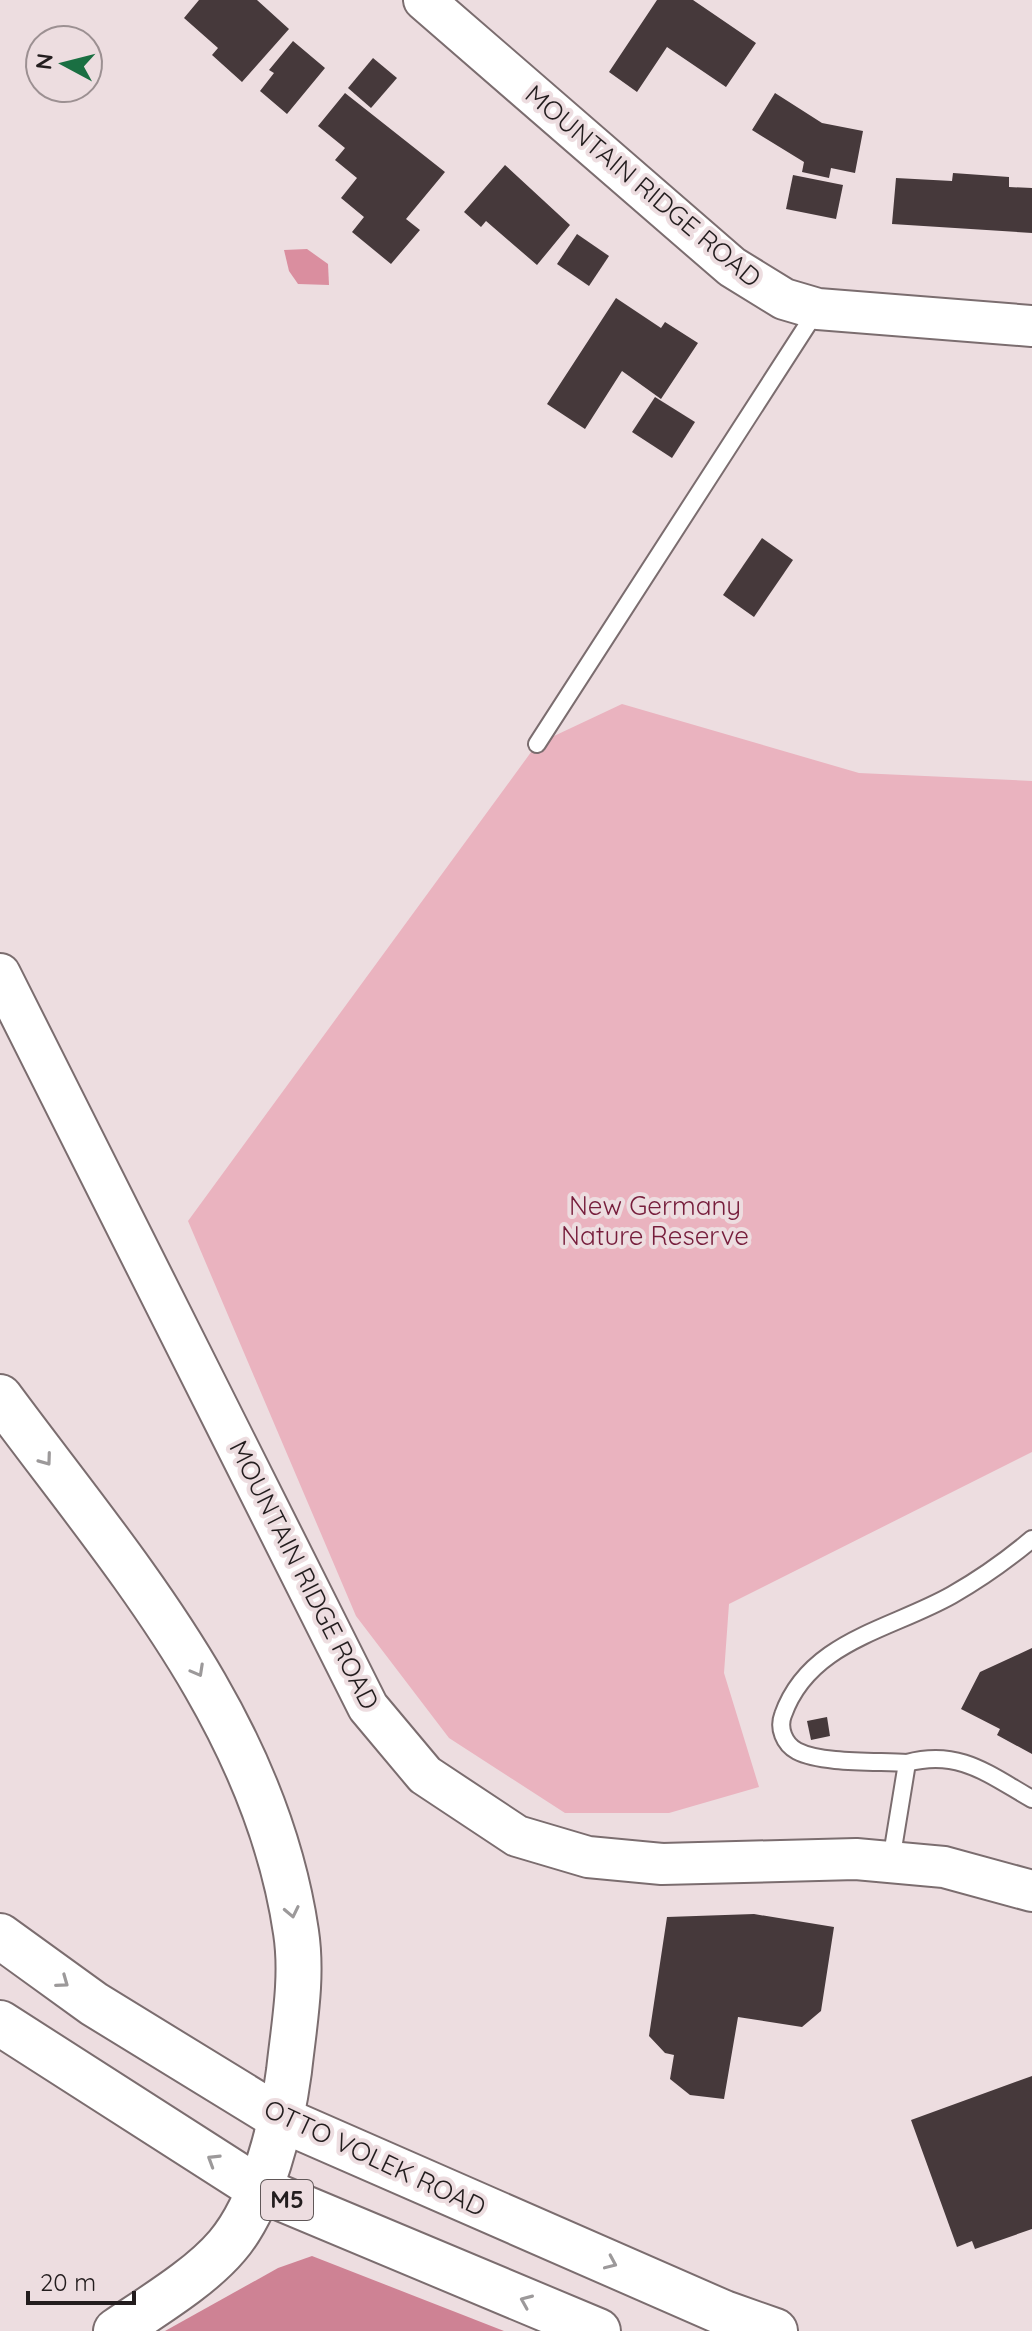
<svg xmlns="http://www.w3.org/2000/svg" width="1032" height="2331" viewBox="0 0 1032 2331" font-family="Quicksand,sans-serif">
  <style>
    .green { fill: #eab3bf }
    .forest { fill: #ce8294 }
    .water { fill: #da8e9f }
    .building { fill: #46393b }
    .lines { fill: none; stroke-linecap: round; stroke-linejoin: round }
    .service-casing { stroke: #7b6d6f; stroke-width: 20 }
    .tertiary-casing { stroke: #7b6d6f; stroke-width: 44 }
    .primary-casing { stroke: #7b6d6f; stroke-width: 48 }
    .motorway-casing { stroke: #7b6d6f; stroke-width: 48 }
    .service { stroke: #fff; stroke-width: 16 }
    .tertiary { stroke: #fff; stroke-width: 40 }
    .primary { stroke: #fff; stroke-width: 44 }
    .motorway { stroke: #fff; stroke-width: 44 }
    .oneway { stroke: #9c999a }
    .labels { text-anchor: middle; stroke-width: 8; stroke-linejoin: round; paint-order: stroke }
    .shield { fill: #eddde0; stroke: #605758; stroke-width: 2 }
    .shield-label { font-size: 24px; font-weight: bold; fill: #231d1e }
    .street-label { font-size: 26px; fill: #231d1e; stroke: #eddde0 }
    .park-label { font-size: 26px; fill: #761d3b; stroke: #eddde0 }
  </style>
  <rect width="100%" height="100%" fill="#eddde0"/>
  <path class="green" d="M622 704 859 773 1032 781V1452L729 1604 724 1673 759 1787 669 1813H565L449 1738 356 1616 188 1221 537 744Z"/>
  <path class="forest" d="M312 2256 504 2331H165L278 2268Z"/>
  <path class="water" d="M307 249 328 264 329 285 298 284 289 271 284 250Z"/>
  <g class="building">
    <path d="M199 0H257L289 29 242 82 212 55 218 48 184 18Z"/>
    <path d="M657 0H693L756 43 726 87 667 47 637 92 609 72Z"/>
    <path d="M293 41 325 68 287 114 260 91 274 73 269 70Z"/>
    <path d="M373 58 397 78 371 108 348 88Z"/>
    <path d="M345 93 445 172 406 219 420 230 391 264 352 232 364 217 341 198 357 178 335 160 345 148 318 126Z"/>
    <path d="M775 93 822 123 863 131 855 173 831 168 829 178 802 172 804 162 752 130Z"/>
    <path d="M505 165 570 225 537 265 486 221 481 227 464 212Z"/>
    <path d="M953 173 1009 177V187L1032 188V233L892 224 896 178 952 181Z"/>
    <path d="M793 175 843 185 836 219 786 209Z"/>
    <path d="M577 234 609 256 589 286 557 264Z"/>
    <path d="M616 298 661 328 665 322 698 343 661 399 622 371 585 429 547 404Z"/>
    <path d="M655 397 695 422 672 458 632 432Z"/>
    <path d="M762 538 793 560 754 617 723 595Z"/>
    <path d="M1032 1648V1754L997 1735 1000 1729 961 1709 980 1672Z"/>
    <path d="M827 1717 830 1736 811 1740 807 1721Z"/>
    <path d="M754 1914 834 1927 821 2011 802 2027 738 2017 724 2099 690 2095 670 2079 674 2055 665 2053 649 2036 667 1917Z"/>
    <path d="M1032 2076V2229L975 2249 972 2241 957 2247 911 2120Z"/>
  </g>
  <g class="lines">
    <g class="service-casing">
      <g id="service">
        <path d="M537 744 817 310"/>
        <path d="M907 1763C878 1761 822 1764 797 1751 784 1744 778 1728 783 1715 809 1641 890 1630 952 1595 980 1579 1007 1560 1032 1539"/>
        <path d="M891 1861 907 1763C959 1749 988 1774 1032 1799"/>
      </g>
    </g>
    <g class="tertiary-casing">
      <g id="tertiary">
        <path d="M424 0 732 267 784 299 818 309 1032 326"/>
        <path d="M0 974 368 1707 425 1775 517 1836 588 1857 662 1864 856 1859 944 1867 1032 1891"/>
      </g>
    </g>
    <g class="primary-casing">
      <g id="primary">
        <path d="M0 1936 94 2004 283 2120 724 2313 775 2331"/>
        <path d="M0 2023 259 2189 598 2331"/>
      </g>
    </g>
    <g class="motorway-casing">
      <path id="motorway" d="M0 1397C122 1562 265 1721 296 1932 303 1978 294 2025 289 2071 282 2124 263 2204 227 2246 200 2278 151 2307 116 2331"/>
    </g>
    <use href="#service" class="service"/>
    <use href="#tertiary" class="tertiary"/>
    <use href="#primary" class="primary"/>
    <use href="#motorway" class="motorway"/>
  </g>
  <defs><path id="oneway-chevron" d="M-2-3.5L2.5 0L-2 3.5" fill="none" stroke-width="1.6" stroke-linecap="round" stroke-linejoin="round" transform="scale(2)"/></defs>
  <g class="oneway">
    <use href="#oneway-chevron" transform="translate(46 1460) rotate(54)"/>
    <use href="#oneway-chevron" transform="translate(198 1671) rotate(61)"/>
    <use href="#oneway-chevron" transform="translate(292 1912) rotate(78)"/>
    <use href="#oneway-chevron" transform="translate(63 1982) rotate(36)"/>
    <use href="#oneway-chevron" transform="translate(213 2160) rotate(-148)"/>
    <use href="#oneway-chevron" transform="translate(611 2263) rotate(24)"/>
    <use href="#oneway-chevron" transform="translate(526 2301) rotate(-157)"/>
  </g>
  <g class="labels">
    <rect class="shield" x="261" y="2180" width="52" height="40" rx="6"/>
    <g class="shield-label">
      <text x="287" y="2208">M5</text>
    </g>
    <g class="street-label">
      <text transform="translate(643 186) rotate(40)" y="9">MOUNTAIN RIDGE ROAD</text>
      <text transform="translate(304 1575) rotate(63)" y="9">MOUNTAIN RIDGE ROAD</text>
      <text transform="translate(375 2158) rotate(25)" y="9">OTTO VOLEK ROAD</text>
    </g>
    <g class="park-label">
      <text x="655" y="1215">New Germany<tspan x="655" dy="30">Nature Reserve</tspan></text>
    </g>
  </g>
  <g transform="translate(64 64) rotate(277)"><circle r="38" fill="#eddde0" stroke="#9c9092" stroke-width="2"/>
  <path d="M0-6L14 30L0 20L-14 30Z" fill="#1a6f42"/>
  <text y="-12" font-size="22" font-weight="bold" text-anchor="middle" fill="#231d1e">N</text>
  </g>
  <path d="M28 2291v12h106v-12" fill="none" stroke="#231d1e" stroke-width="4"/>
  <text x="40" y="2291" font-size="24" fill="#231d1e" stroke="#eddde0" stroke-width="6" paint-order="stroke">20 m</text>
</svg>
